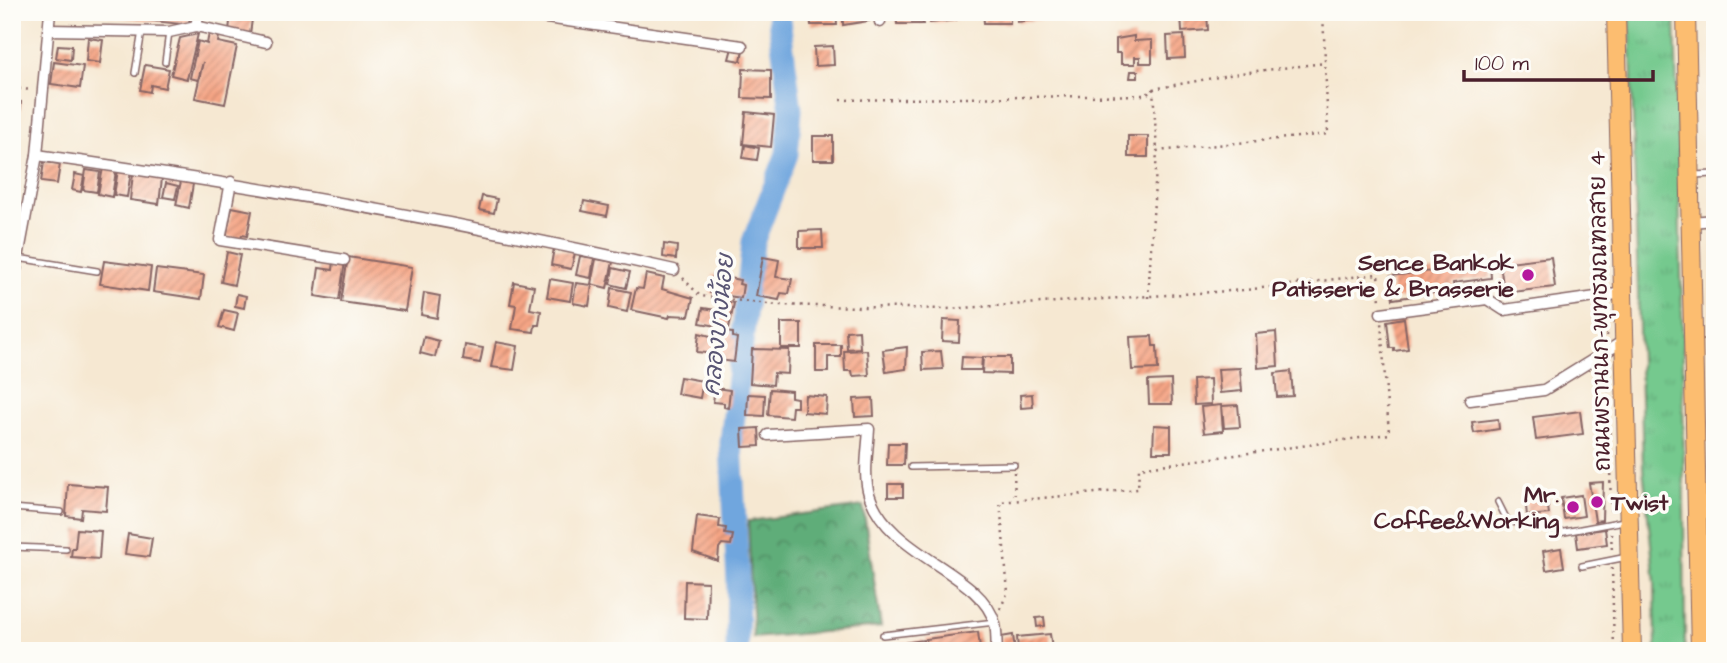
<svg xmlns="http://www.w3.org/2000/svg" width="1727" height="663" viewBox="0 0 1727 663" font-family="'Architects Daughter','Playpen Sans Thai',sans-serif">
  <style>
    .grass { fill: url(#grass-tufts); stroke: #5f745c; stroke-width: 2 }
    .forest { fill: url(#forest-crowns); stroke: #546652; stroke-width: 2 }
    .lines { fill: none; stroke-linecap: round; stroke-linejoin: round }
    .river { stroke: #70a6de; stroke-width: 23 }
    .building { fill: url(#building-hatch) }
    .service-casing { stroke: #866565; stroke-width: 8 }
    .minor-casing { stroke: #866565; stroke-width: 13 }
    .primary-casing { stroke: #866565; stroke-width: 20 }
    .path { stroke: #866565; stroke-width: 2.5; stroke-dasharray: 2 5; stroke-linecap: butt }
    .service { stroke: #fff; stroke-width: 5 }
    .minor { stroke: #fff; stroke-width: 10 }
    .primary { stroke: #fcbd6f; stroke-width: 18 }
    .poi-dot { fill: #b5179e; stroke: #fdfcf7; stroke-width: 2.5 }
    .labels { text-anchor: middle; stroke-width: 7; stroke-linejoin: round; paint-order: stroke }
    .poi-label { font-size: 23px; font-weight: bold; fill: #4a1f2b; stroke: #fdfcf7; text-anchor: end }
    .street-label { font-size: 23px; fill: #4a1f2b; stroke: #fdfcf7 }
    .water-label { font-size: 24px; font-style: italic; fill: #595573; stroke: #fdfcf7 }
  </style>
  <defs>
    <pattern id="grass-tufts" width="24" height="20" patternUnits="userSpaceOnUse" patternTransform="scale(1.75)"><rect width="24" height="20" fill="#74c98e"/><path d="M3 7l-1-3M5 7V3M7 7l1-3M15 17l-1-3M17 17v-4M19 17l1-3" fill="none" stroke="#66ac7b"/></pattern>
    <pattern id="forest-crowns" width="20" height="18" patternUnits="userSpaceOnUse" patternTransform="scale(1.75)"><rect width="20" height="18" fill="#5fad79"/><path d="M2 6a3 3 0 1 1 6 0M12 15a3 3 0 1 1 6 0" fill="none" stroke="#508c63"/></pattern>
    <pattern id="building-hatch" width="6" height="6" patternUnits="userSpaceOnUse" patternTransform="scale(1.75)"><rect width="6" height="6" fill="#f6a585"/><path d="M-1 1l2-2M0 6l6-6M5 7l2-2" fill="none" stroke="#c9866d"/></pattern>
  </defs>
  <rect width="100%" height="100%" fill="#fdfcf7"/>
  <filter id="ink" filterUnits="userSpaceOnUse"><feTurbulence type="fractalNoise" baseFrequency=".0143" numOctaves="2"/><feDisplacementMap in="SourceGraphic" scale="14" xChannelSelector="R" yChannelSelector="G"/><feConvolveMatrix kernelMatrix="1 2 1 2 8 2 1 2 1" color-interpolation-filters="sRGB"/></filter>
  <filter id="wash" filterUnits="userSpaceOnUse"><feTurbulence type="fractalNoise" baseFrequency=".00686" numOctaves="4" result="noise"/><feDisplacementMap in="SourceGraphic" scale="28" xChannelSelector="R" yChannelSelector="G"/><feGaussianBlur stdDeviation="1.57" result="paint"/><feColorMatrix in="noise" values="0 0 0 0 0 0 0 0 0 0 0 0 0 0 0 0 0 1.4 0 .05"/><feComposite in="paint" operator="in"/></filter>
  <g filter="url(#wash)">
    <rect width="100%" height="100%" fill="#f6e8d2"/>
    <path class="grass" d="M1630 12H1675L1683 356 1685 651H1656L1655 583 1643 468Z"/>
    <path class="forest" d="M863 506 881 627 753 638 748 521Z"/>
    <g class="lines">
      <path class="river" d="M737 651 738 582 731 443 753 242 787 154 791 110 778 12"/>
    </g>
    <g id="blocks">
      <g class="building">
        <path d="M110 12H190L189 25 109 16Z"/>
        <path d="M231 12H253L250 34 229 31Z"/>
        <path d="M810 12H836L837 25H811Z"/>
        <path d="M843 12H869V21L843 25Z"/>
        <path d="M896 12H922L923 24H897Z"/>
        <path d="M929 12H955L956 20 930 23Z"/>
        <path d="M983 12H1010V23H984Z"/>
        <path d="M1017 12H1043V19L1017 22Z"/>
        <path d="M1071 12H1097V21L1071 20Z"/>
        <path d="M1101 12H1127V18L1101 21Z"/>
        <path d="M1207 12 1208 30 1182 32 1181 14Z"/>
        <path d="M209 33 219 36 218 42 237 46 225 104 195 98 203 62 198 80 190 78 198 41 207 44Z"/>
        <path d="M198 34 187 79 171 75 180 38Z"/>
        <path d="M1184 35 1185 58 1168 59 1167 36Z"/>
        <path d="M1134 36V41L1152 40V63H1140V57H1135V64H1121V53H1116V39Z"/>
        <path d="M88 38 103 40 100 63 86 61Z"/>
        <path d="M58 45 72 46 71 60 56 58Z"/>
        <path d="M833 46 834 65 815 66 814 47Z"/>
        <path d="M732 48 743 50 741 61 729 59Z"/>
        <path d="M54 62 83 66 80 88 51 84Z"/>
        <path d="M145 65 169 69 165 88 151 85 150 92 140 90Z"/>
        <path d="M743 69 771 70V99L742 98Z"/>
        <path d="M1131 71H1138V78H1130Z"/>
        <path d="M12 101 21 102 17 142 12 141Z"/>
        <path d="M746 112 774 115 771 147 743 144Z"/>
        <rect x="813" y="136" width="20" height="24"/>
        <rect x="1128" y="136" width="20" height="21"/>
        <path d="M745 145 759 148 757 160 743 158Z"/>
        <path d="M44 162 60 164 57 184 41 182Z"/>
        <path d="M103 168 116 171 112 197 98 194Z"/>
        <path d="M86 170 100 172 97 192 83 190Z"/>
        <path d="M118 170 131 172 127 197 114 195Z"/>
        <path d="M75 174 84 176 81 192 72 190Z"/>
        <path d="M133 174 162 178 159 204 130 200Z"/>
        <path d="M181 181 193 184 189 208 176 205Z"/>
        <path d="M166 183 178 186 175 199 163 197Z"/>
        <path d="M482 196 497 199 494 213 479 210Z"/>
        <path d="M584 201 609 206 607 216 582 211Z"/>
        <path d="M232 207 252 211 247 236 242 235 241 239 226 236Z"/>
        <path d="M822 230 823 248H799V231Z"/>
        <path d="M664 244 677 246 676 259 663 257Z"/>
        <path d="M554 248 575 253 571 269 551 265Z"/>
        <path d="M227 252 240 255 234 285 221 282Z"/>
        <path d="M580 256 594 258 591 278 576 275Z"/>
        <path d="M348 257 412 267 405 311 341 302Z"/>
        <path d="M763 257 779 260 776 277 792 279 789 294 781 293 779 300 756 296Z"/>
        <path d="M1551 257 1555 287 1504 293 1500 263Z"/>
        <path d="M596 259 613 262 607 288 591 284Z"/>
        <path d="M104 261 151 267 148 291 100 284Z"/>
        <path d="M334 261 345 262 339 300 315 296 319 268 333 270Z"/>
        <path d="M1490 264 1491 278 1453 283 1454 290 1393 299 1390 276Z"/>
        <path d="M613 268 630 272 626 288 610 284Z"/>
        <path d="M156 269 204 275 201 299 153 292Z"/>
        <path d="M646 274 664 278 662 289 693 298 689 316 670 315 669 318 631 310 636 288 643 289Z"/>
        <path d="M713 275 740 280 739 284 743 285 741 298 710 293Z"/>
        <path d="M550 279 573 283 570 301 547 297Z"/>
        <path d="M514 282 534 286 530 309 541 311 539 325H535L534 332 512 329 516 305 510 304Z"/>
        <path d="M576 283 592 285 589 306 573 303Z"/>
        <path d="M612 288 631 292 627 312 609 308Z"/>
        <path d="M424 293 440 296 437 318 421 315Z"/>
        <path d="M237 294 246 296 244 308 235 306Z"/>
        <path d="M724 301 734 303 729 328 700 323 703 308 722 311Z"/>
        <path d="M224 310 238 313 234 331 219 327Z"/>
        <path d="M1404 318 1408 349 1394 351V348H1390L1387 321Z"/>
        <path d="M943 320 960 321 959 342 942 341Z"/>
        <rect x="781" y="323" width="20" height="25"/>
        <path d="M859 330 860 348 847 349 846 331Z"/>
        <path d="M722 332 733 333V337L737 338 734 362 718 360Z"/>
        <path d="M1276 332 1278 366 1258 368 1256 334Z"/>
        <path d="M699 333 718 338 716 354 697 352Z"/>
        <path d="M1152 336 1153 346H1157L1158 369 1132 370 1130 337Z"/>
        <path d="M424 337 439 341 435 357 420 353Z"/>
        <path d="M496 342 518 346 514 370 491 367Z"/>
        <path d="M465 345 483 348 480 363 463 360Z"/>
        <path d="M816 345H841V357H828V372H816Z"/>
        <path d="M907 347 906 369 886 372 883 350Z"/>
        <path d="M752 349 789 350 788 374 774 373 773 385 750 383Z"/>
        <path d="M867 350 869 375 853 376 852 371H845L844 351Z"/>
        <path d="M941 351 943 369 923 370 922 352Z"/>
        <path d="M962 357 982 358 981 370H961Z"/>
        <path d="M983 357H1010V374L982 373Z"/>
        <path d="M1240 368 1242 391 1220 393 1218 369Z"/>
        <path d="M1291 371 1293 396 1277 397 1275 373Z"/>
        <path d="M680 377 703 381 700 398 677 394Z"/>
        <path d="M1210 379 1211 404 1194 405 1193 380Z"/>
        <path d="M1171 380 1172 404H1149L1148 381Z"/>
        <path d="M715 388 730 390 728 408 724 407V403L713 402Z"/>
        <path d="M770 389 791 391V397L797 398V407H792L791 417 768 415Z"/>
        <path d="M748 394 765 395 764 416 747 415Z"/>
        <path d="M1032 394 1033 407 1021 408 1020 395Z"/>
        <path d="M805 395 827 397 826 414 804 412Z"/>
        <path d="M873 398 874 416 855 417 854 399Z"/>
        <path d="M1221 405 1223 431 1204 433 1201 407Z"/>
        <path d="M1238 405 1240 427 1224 428 1222 406Z"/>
        <path d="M1580 411 1583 434 1536 440 1533 417Z"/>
        <path d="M1498 419 1499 429 1474 433 1472 422Z"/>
        <path d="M1154 425 1171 426V452H1153Z"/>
        <path d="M759 428 760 446 743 447 742 429Z"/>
        <path d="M888 443H905L904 465H887Z"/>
        <path d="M1603 482 1602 520 1595 521 1589 483Z"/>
        <path d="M68 484 108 487 106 511 82 509 81 518 66 516Z"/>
        <rect x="888" y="484" width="15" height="13"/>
        <path d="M1546 493 1549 514 1527 516 1525 496Z"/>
        <path d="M1581 495 1584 516 1564 519 1561 498Z"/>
        <path d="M697 516 720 519 719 527 726 528 725 534 733 535 731 545 722 544 719 548 718 561 693 552Z"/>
        <path d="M77 529 101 531 99 559 71 557 72 548H75Z"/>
        <path d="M1605 529 1607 544 1578 548 1576 533Z"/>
        <path d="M128 534 152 538 149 557 125 554Z"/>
        <path d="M1561 548 1564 567 1546 570 1543 551Z"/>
        <path d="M685 581 708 582 707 619 684 618Z"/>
        <path d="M1044 617 1045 626 1037 627 1036 618Z"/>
        <path d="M978 632 980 648 928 651 926 639Z"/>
        <path d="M1050 634 1052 648 1018 650 1017 637Z"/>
        <path d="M1013 635 1015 651H1002L1001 637Z"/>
        <path d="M923 640 925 651H872V647Z"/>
      </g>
    </g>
  </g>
  <g filter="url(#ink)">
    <use href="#blocks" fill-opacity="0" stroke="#866565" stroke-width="2"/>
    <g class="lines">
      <g class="service-casing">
        <g id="service">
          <path d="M165 62 169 32"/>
          <path d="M135 73 142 31"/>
          <path d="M1693 175 1715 174"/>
          <path d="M18 258 97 271"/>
          <path d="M911 467 1014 465"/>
          <path d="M1498 502 1508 522 1527 523 1559 533 1624 521"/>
          <path d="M12 508 61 512"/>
          <path d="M12 547 66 549"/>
          <path d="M1582 566 1627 557"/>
          <path d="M883 635 995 622"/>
        </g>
      </g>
      <g class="minor-casing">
        <g id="minor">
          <path d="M505 12 742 46"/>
          <path d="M879 12 880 22"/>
          <path d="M196 26 199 12"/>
          <path d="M48 30 169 32 196 26 266 42"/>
          <path d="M37 155C251 185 463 222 674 270"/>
          <path d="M231 182 220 240 344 260"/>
          <path d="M1691 222 1715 220"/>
          <path d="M12 290 37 155 50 12"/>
          <path d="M1381 313 1487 299 1504 310 1624 293"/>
          <path d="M1470 400 1544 390 1625 340"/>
          <path d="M768 435 869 429C868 448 863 476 869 494 888 556 982 572 995 624 997 632 996 642 997 651"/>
          <path d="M1696 510 1715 506"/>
        </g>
      </g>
      <g class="primary-casing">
        <g id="primary">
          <path d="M1616 12 1632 651"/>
          <path d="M1686 12 1700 651"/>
        </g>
      </g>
      <g class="path">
        <path d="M12 88 32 90"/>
        <path d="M1153 89 1240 73 1325 63"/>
        <path d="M840 100 1146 95 1153 89 1157 151"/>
        <path d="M1605 240 1606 285"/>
        <path d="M683 278 700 296 777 305 947 309 1245 290 1378 274 1380 302"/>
        <path d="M1148 298 1157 151 1328 134 1323 12"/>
        <path d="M1607 306V338"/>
        <path d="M1608 362 1611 516"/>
        <path d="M1014 472 1015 500"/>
        <path d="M1611 533 1612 551"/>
        <path d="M1612 568 1614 651"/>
        <path d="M1000 609 1008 592 1000 502 1138 489 1139 468 1389 434 1381 322"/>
      </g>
      <use href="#service" class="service"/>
      <use href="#minor" class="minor"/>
      <use href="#primary" class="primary"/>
    </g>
  </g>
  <g class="poi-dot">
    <circle cx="1528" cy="275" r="7"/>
    <circle cx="1597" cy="502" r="7"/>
    <circle cx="1573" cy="507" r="7"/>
  </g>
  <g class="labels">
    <g class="poi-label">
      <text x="1514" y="270">Sence Bankok<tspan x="1514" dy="26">Patisserie &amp; Brasserie</tspan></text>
      <text x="1559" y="502">Mr.<tspan x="1559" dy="26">Coffee&amp;Working</tspan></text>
      <text x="1611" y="510" text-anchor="start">Twist</text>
    </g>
    <g class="street-label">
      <text transform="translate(1599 311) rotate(-91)" y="8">ถนนพรานนก-พุทธมณฑลสาย 4</text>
    </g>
    <g class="water-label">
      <text transform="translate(718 325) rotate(-84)" y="8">คลองบางน้อย</text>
    </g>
  </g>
  <rect width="1727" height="663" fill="none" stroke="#fdfcf7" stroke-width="42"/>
  <path d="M1464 70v10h189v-10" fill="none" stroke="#4a1f2b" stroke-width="3.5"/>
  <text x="1475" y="70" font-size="21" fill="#4a1f2b" stroke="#fdfcf7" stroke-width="5" paint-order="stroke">100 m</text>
</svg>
